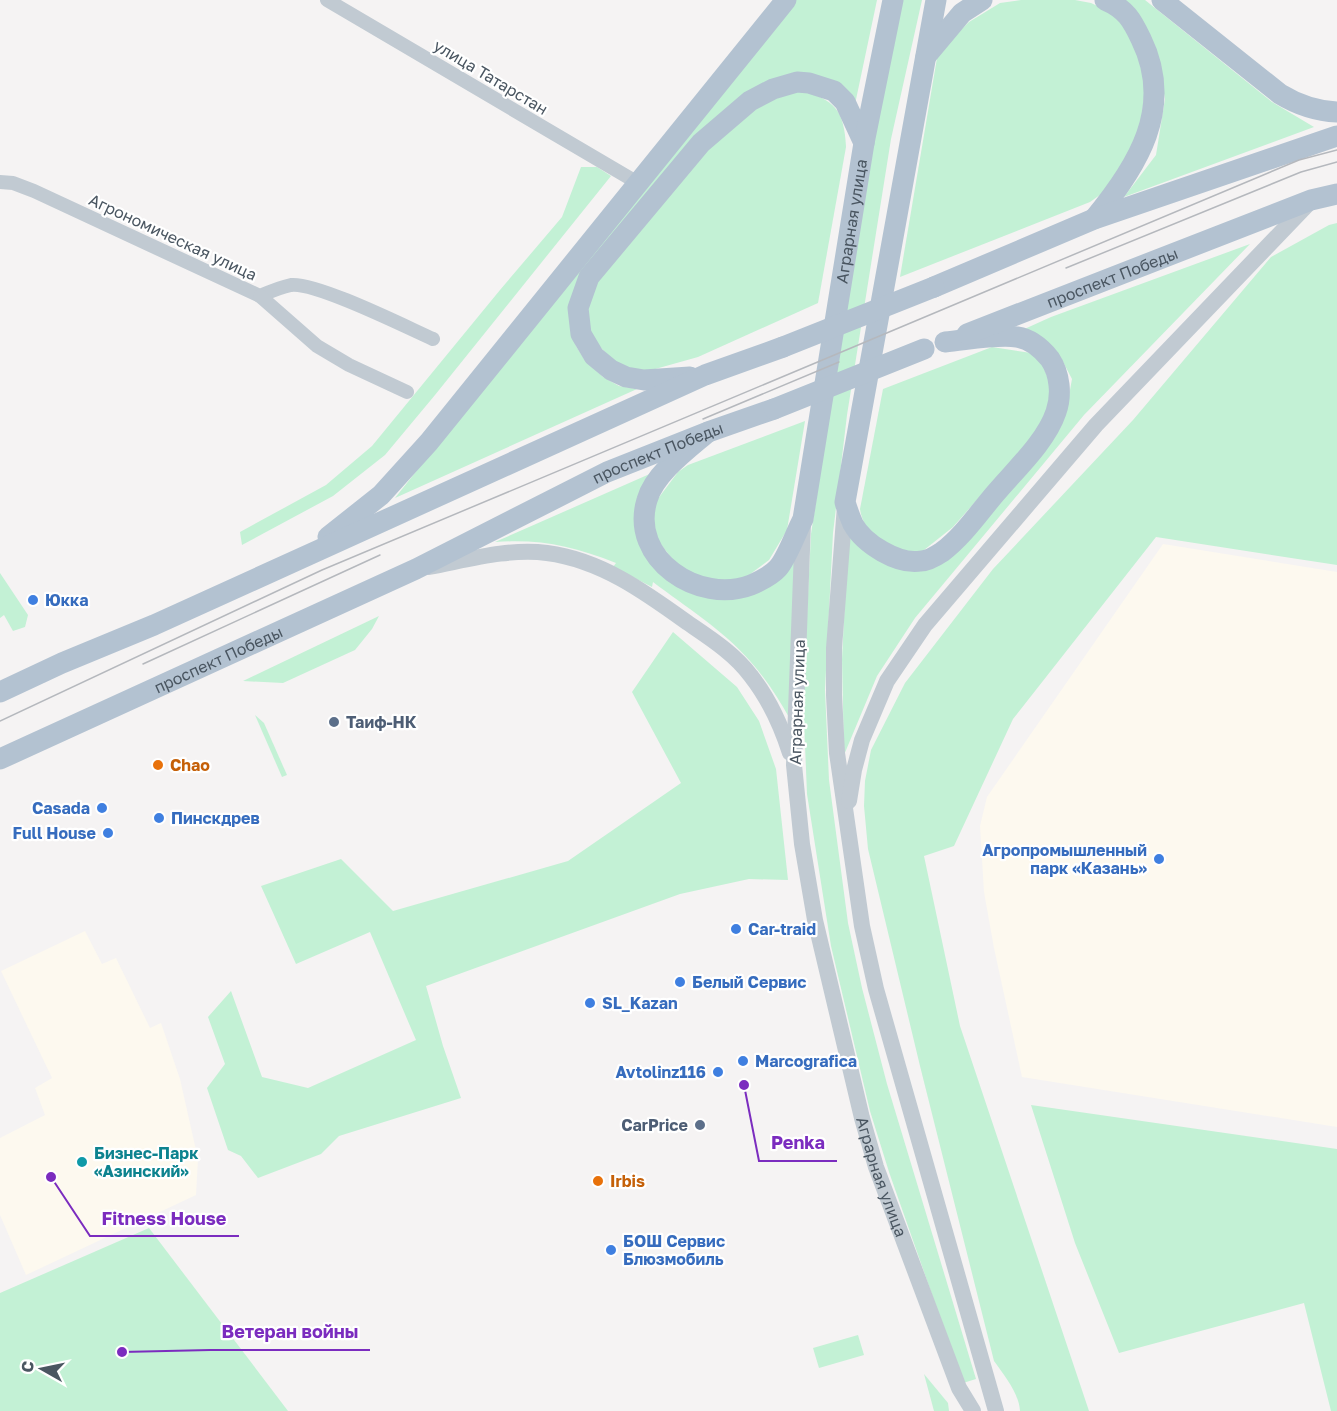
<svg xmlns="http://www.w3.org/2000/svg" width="1337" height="1411" viewBox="0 0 1337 1411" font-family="'Golos Text',sans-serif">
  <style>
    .commercial { fill: #fdf9ef }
    .green { fill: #c3f1d5 }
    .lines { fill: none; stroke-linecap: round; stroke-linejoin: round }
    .minor { stroke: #c1cad2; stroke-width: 14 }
    .tertiary { stroke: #c1cad2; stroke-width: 16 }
    .primary { stroke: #b3c2d1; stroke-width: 21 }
    .tram { stroke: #b5b8bd; stroke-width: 1.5 }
    .primary-bridge { stroke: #b3c2d1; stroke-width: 21 }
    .shop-dot { fill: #3f7fe0; stroke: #fff; stroke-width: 2 }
    .service-dot { fill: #5c6f8a; stroke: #fff; stroke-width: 2 }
    .food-dot { fill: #e8710a; stroke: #fff; stroke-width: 2 }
    .culture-dot { fill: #0f9aa8; stroke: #fff; stroke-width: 2 }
    .labels { text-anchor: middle; stroke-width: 4.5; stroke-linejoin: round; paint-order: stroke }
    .street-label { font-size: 16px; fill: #4a5661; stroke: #fff }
    .shop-label { font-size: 16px; font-weight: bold; fill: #366cbe; stroke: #fff; text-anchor: start }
    .service-label { font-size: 16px; font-weight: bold; fill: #4e5e75; stroke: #fff; text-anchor: start }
    .food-label { font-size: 16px; font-weight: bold; fill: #c56008; stroke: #fff; text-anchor: start }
    .culture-label { font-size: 16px; font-weight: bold; fill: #0d838f; stroke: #fff; text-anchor: start }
    .leader { fill: none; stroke: #7b2cbf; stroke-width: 2 }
    .callout-dot { fill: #7b2cbf; stroke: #fff; stroke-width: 2 }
    .callout-label { font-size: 18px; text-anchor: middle; font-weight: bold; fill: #7b2cbf; stroke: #fff; stroke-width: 4.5; stroke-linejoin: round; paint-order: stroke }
  </style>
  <rect width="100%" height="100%" fill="#f5f3f3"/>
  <g class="commercial">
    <path d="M1163 544 1337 572V1127L1022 1077 994 948 984 892 980 826 987 797Z"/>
    <path d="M85 931 102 964 116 958 150 1028 161 1023 180 1079 198 1159 196 1195 26 1275 0 1215V1138L45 1115 35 1088 52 1078 1 971Z"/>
  </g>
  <g class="green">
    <path d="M791 0H877L854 109 840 90 762 86 580 280 571 329 576 346 584 359 603 377 619 386 637 389 395 498Z"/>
    <path d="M899 0H922L891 139 847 415 833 533 825 690 829 780 848 923 862 988 887 1084 976 1379 963 1383 889 1172 870 1111 831 946 807 794 803 696 811 534 849 283Z"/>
    <path d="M1021 0H1075L1091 3 1125 19 1147 70 1138 150 1118 182 1090 202 900 277 938 52 969 22 1000 3Z"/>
    <path d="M1116 0H1145L1272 102 1314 127 1124 197 1156 155 1165 99 1155 46 1133 10Z"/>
    <path d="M798 90C835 99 844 110 846 147L818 303 698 357 641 373 622 369 589 336 584 310 594 283 705 145 758 103Z"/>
    <path d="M581 167H597L611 176 435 395 385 455 333 496 242 545 240 532 326 485 372 446 500 290 562 217Z"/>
    <path d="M1337 223V565L1156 537 1013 719 954 846 924 856 960 1026 1089 1411H1020C1019 1393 1004 1375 994 1361L920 1066 868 849 864 806 865 781 871 750 905 683 993 569 1133 420 1271 257 1329 225Z"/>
    <path d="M1250 244 1084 415 915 618 877 676 844 755 842 659 848 536C873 557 889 571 923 571L1066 412 1072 379 1061 358 1020 331 1051 317Z"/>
    <path d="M992 347 1038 354 1050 383 1049 408 1037 432 953 527 919 554C892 550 864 538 860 509L883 389Z"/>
    <path d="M805 421 787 530 769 560 741 581 708 583 682 571 650 531 654 504 678 472 688 465Z"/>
    <path d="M661 469 648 487 652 564 746 594 795 549 790 719C778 698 766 679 750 661 723 630 686 607 653 582L652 587 613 567 616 563C572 546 542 539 495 542Z"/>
    <path d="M0 573 28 615 25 627 13 631 4 615 0 618Z"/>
    <path d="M379 616 372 629 355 650 283 683 243 681Z"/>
    <path d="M673 632 737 687 759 721 776 769 788 880 749 879 680 894 426 986 443 1046 461 1098 339 1136 321 1154 258 1178 241 1156 228 1150 207 1088 225 1064 208 1017 231 991 262 1077 308 1088 416 1040 370 932 296 964 261 886 341 859 393 911 568 861 681 783 632 692Z"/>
    <path d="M255 715 264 723 287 775 282 777Z"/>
    <path d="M1031 1105 1337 1149V1411H1331L1304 1303 1119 1353 1075 1243Z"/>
    <path d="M149 1228 288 1411H0V1293Z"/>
    <path d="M858 1335 864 1355 819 1368 813 1348Z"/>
    <path d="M924 1374 948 1403 949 1411H934Z"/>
  </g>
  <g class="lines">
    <g class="minor">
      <path d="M327 0 638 183"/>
      <path d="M0 182 13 183 34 191 260 296C269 292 281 287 291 285 316 282 406 327 433 339"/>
      <path d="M260 296 317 346 349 365 407 392"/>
    </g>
    <g class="tertiary">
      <path d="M845 506 834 648V695L837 753 862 926 876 989 996 1411"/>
      <path id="s1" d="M803 523 794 765 802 844 815 920 862 1118 876 1167 959 1388 973 1411"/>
      <path d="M429 567C467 560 508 548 547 553 601 560 645 592 688 623 710 638 735 654 751 676 769 699 781 725 790 753"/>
      <path d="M849 801 854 770 862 740 887 681 925 625 1096 425 1310 202"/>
    </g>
    <g class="primary">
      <path d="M936 0 845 502C847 509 850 517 853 524 864 544 898 565 921 561 928 561 936 556 942 552 962 537 978 514 994 495 1014 471 1046 442 1056 412 1062 395 1060 374 1050 359 1042 349 1031 339 1017 337 996 334 967 340 945 342"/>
      <path d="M1162 0 1280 94C1298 105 1315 111 1337 112"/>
      <path d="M926 56 962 13 982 0"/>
      <path d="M1094 219C1137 167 1175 108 1141 39 1132 20 1126 9 1105 0"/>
      <path d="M934 287 1094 219 1337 136"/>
      <path id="s2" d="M967 334 1311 200 1337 194"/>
      <path d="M690 377 644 380 626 377 611 370 594 356 581 334 578 308 589 277 701 143 750 101 773 89 797 82 809 83 834 91 845 102 864 143"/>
      <path id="s3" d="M708 432C688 449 654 474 647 500 629 559 699 605 751 585 760 581 771 576 778 568 787 558 796 532 803 519L864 143 893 0"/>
      <path d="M328 537 381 495 429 442 786 0"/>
      <path d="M0 692 62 663 154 625 705 375 783 347"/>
      <path id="s4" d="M0 759 416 569 607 472 708 432 774 409"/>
    </g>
    <g class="tram">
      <path d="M1066 268 1301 172 1337 162"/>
      <path d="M703 419 839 362"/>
      <path d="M143 664 380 555"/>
      <path d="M0 721 322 570 1299 160 1337 150"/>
    </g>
    <g class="primary-bridge">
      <path d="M783 347 934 287"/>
      <path d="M774 409 924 349"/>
    </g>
  </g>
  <g class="shop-dot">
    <circle cx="33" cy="600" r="6"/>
    <circle cx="102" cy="808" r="6"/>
    <circle cx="159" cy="818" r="6"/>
    <circle cx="108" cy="833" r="6"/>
    <circle cx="1159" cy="859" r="6"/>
    <circle cx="736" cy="929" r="6"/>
    <circle cx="680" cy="982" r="6"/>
    <circle cx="590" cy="1003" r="6"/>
    <circle cx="743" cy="1061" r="6"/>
    <circle cx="718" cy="1072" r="6"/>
    <circle cx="611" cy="1250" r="6"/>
  </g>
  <g class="service-dot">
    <circle cx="334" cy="722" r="6"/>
    <circle cx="700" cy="1125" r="6"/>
  </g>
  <g class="food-dot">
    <circle cx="158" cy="765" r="6"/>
    <circle cx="598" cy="1181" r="6"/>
  </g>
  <circle class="culture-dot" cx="82" cy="1162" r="6"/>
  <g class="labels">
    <g class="street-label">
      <text transform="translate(491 77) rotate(31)" y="6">улица Татарстан</text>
      <text dy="6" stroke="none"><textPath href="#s3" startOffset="646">Аграрная улица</textPath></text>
      <text transform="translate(173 237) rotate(25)" y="6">Агрономическая улица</text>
      <text dy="6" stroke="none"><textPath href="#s2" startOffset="156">проспект Победы</textPath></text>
      <text dy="6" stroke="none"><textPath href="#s4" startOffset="726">проспект Победы</textPath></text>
      <text dy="6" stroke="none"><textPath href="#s4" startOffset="240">проспект Победы</textPath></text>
      <text transform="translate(797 702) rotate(-88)" y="6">Аграрная улица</text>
      <text dy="6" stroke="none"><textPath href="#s1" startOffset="664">Аграрная улица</textPath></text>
    </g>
    <g class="shop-label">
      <text x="45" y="606">Юкка</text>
      <text x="90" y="814" text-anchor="end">Casada</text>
      <text x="171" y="824">Пинскдрев</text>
      <text x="96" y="839" text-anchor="end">Full House</text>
      <text x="1147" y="856" text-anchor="end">Агропромышленный<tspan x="1147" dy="18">парк «Казань»</tspan></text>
      <text x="748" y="935">Car-traid</text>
      <text x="692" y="988">Белый Сервис</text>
      <text x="602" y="1009">SL_Kazan</text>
      <text x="755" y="1067">Marcografica</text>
      <text x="706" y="1078" text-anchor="end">Avtolinz116</text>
      <text x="623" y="1247">БОШ Сервис<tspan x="623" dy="18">Блюзмобиль</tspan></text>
    </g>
    <g class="service-label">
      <text x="346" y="728">Таиф-НК</text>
      <text x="688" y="1131" text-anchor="end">CarPrice</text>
    </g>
    <g class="food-label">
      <text x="170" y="771">Chao</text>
      <text x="610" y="1187">Irbis</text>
    </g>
    <g class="culture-label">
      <text x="94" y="1159">Бизнес-Парк<tspan x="94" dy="18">«Азинский»</tspan></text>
    </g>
  </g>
  <path class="leader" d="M744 1085L759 1161H837M51 1177L90 1236H239M122 1352L210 1350H370"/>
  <g class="callout-dot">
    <circle cx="744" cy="1085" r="6"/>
    <circle cx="51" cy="1177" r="6"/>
    <circle cx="122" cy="1352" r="6"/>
  </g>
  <g class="callout-label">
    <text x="798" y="1149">Penka</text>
    <text x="164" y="1225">Fitness House</text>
    <text x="290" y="1338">Ветеран войны</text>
  </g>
  <g transform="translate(42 1369) rotate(279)" stroke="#ffffff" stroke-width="4.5" paint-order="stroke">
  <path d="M0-4.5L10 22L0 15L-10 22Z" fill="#4a5661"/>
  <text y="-9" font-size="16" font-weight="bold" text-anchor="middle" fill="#4a5661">С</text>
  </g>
</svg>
